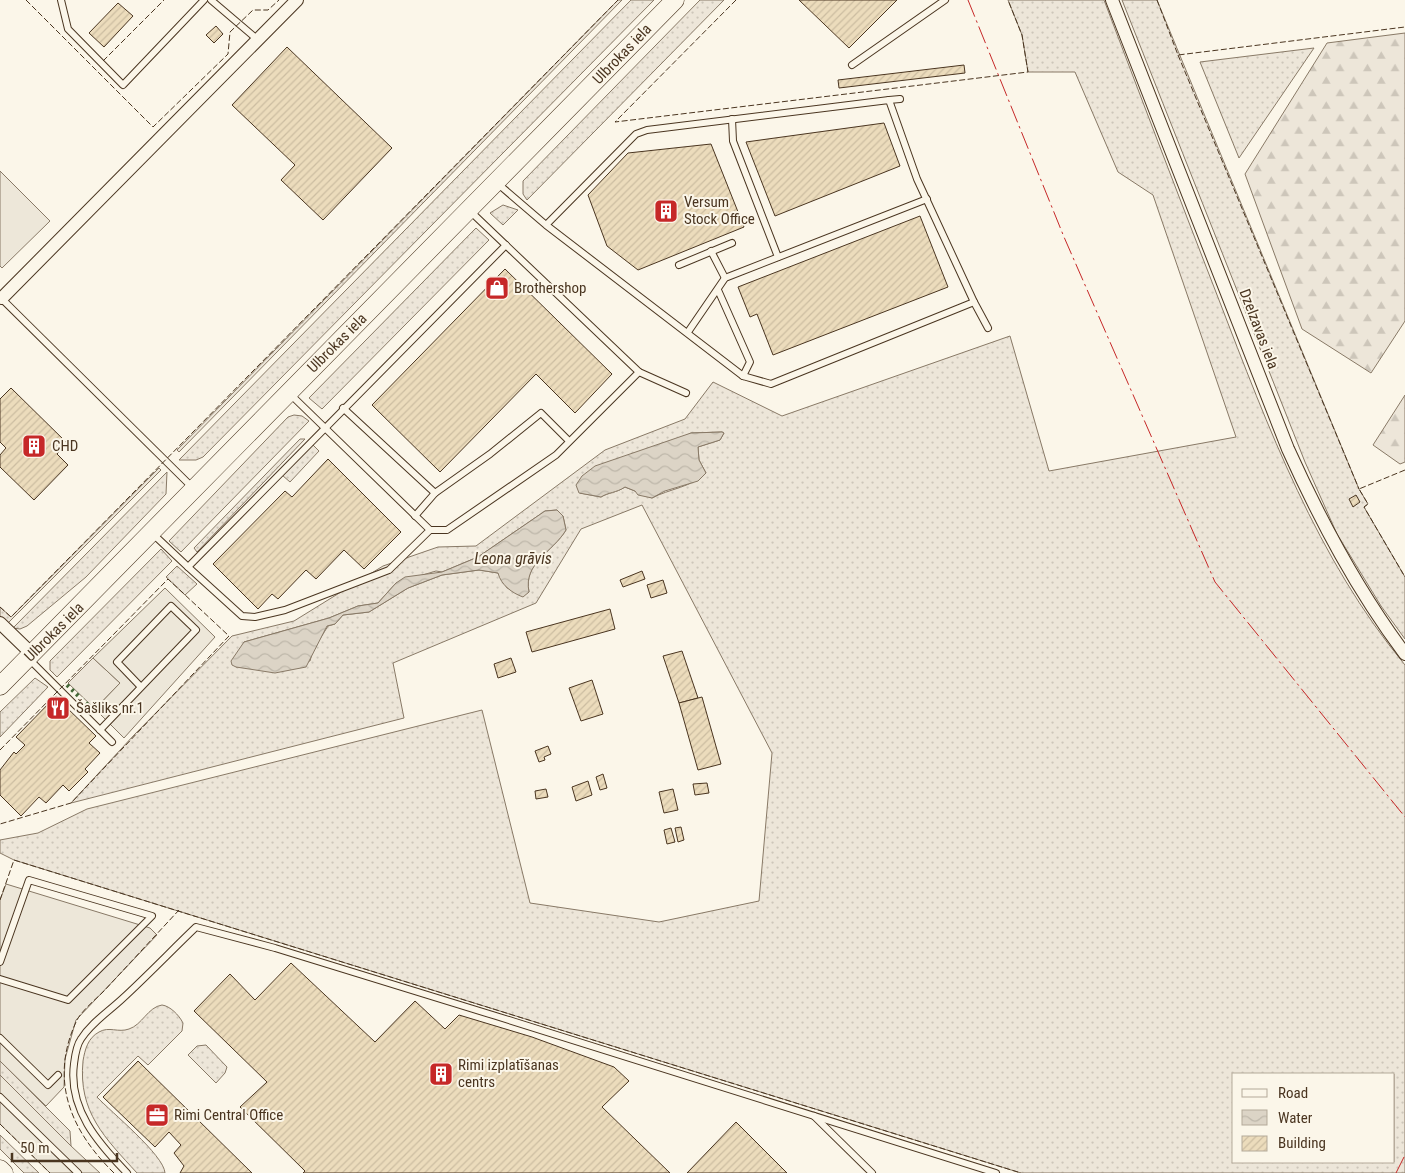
<svg xmlns="http://www.w3.org/2000/svg" width="1405" height="1173" viewBox="0 0 1405 1173" font-family="'Roboto Condensed',sans-serif">
  <style>
    .grass { fill: url(#grass-dots); stroke: #887966; fill-rule: evenodd }
    .forest { fill: url(#forest-firs); stroke: #887966 }
    .green { fill: #ede6d9; stroke: #887966 }
    .parking { fill: #ede7d9; stroke: #887966 }
    .water { fill: url(#water-waves); stroke: #887966 }
    .building { fill: url(#building-hatch); stroke: #4a3520 }
    .lines { fill: none; stroke-linecap: round; stroke-linejoin: round }
    .lane-casing { stroke: #4a3520; stroke-width: 8 }
    .street-casing { stroke: #4a3520; stroke-width: 14 }
    .secondary-casing { stroke: #4a3520; stroke-width: 19 }
    .lane { stroke: #fbf6e9; stroke-width: 6 }
    .street { stroke: #fbf6e9; stroke-width: 12 }
    .secondary { stroke: #fbf6e9; stroke-width: 18 }
    .hedge { stroke: #436837; stroke-width: 4; stroke-dasharray: 2.5 4; stroke-linecap: butt }
    .fence { stroke: #4a3520; stroke-width: 1; stroke-dasharray: 6 2.5; stroke-linecap: butt }
    .power { stroke: #c62828; stroke-width: 1; stroke-dasharray: 18 4 2.5 4; stroke-linecap: butt }
    .labels { text-anchor: middle; stroke-width: 4; stroke-linejoin: round; paint-order: stroke }
    .street-label { font-size: 15px; fill: #4a3520; stroke: #fbf6e9 }
    .poi-label { font-size: 15px; fill: #4a3520; stroke: #fbf6e9; text-anchor: start }
    .water-label { font-size: 16px; font-style: italic; fill: #4a3520; stroke: #fbf6e9 }
  </style>
  <defs>
    <pattern id="grass-dots" width="8" height="8" patternUnits="userSpaceOnUse" patternTransform="scale(1.25)"><rect width="8" height="8" fill="#ede6d9"/><path d="M2 2h.1M6 6h.1" fill="none" stroke="#cdc6ba" stroke-width="1.8" stroke-linecap="round"/></pattern>
    <pattern id="forest-firs" width="22" height="20" patternUnits="userSpaceOnUse" patternTransform="scale(1.25)"><rect width="22" height="20" fill="#ede6d9"/><path d="M5 1l3.5 6h-7zM16 11l3.5 6h-7z" fill="#cdc6ba"/></pattern>
    <pattern id="water-waves" width="16" height="10" patternUnits="userSpaceOnUse" patternTransform="scale(1.25)"><rect width="16" height="10" fill="#dcd4c6"/><path d="M0 5q4-4 8 0t8 0" fill="none" stroke="#beb7aa"/></pattern>
    <pattern id="building-hatch" width="6" height="6" patternUnits="userSpaceOnUse" patternTransform="scale(1.25)"><rect width="6" height="6" fill="#ecdcbc"/><path d="M-1 1l2-2M0 6l6-6M5 7l2-2" fill="none" stroke="#ccbda1"/></pattern>
  </defs>
  <rect width="100%" height="100%" fill="#fbf6e9"/>
  <g class="grass">
    <path d="M618 0H622L179 452 177 450Z"/>
    <path d="M631 0H654L203 457 196 460H179Z"/>
    <path d="M700 0H724L527 200 523 194V181Z"/>
    <path d="M1008 0H1104C1142 100 1180 200 1219 300 1268 427 1317 559 1405 665V1173H1021L14 860 0 853V840L38 833 87 809 482 710 530 903 659 922 759 901 772 753 642 505 581 529 536 603 393 663 404 718 71 803 134 735 232 636 294 621 383 566 438 547 476 546 605 450 685 419 713 382 782 416 1010 336 1049 471 1236 437 1153 195 1118 172 1075 72H1028L1022 35ZM722 432 724 433 720 440 698 447 699 460 706 473C692 487 669 489 652 498L625 487C616 493 609 492 601 497L580 493 691 433ZM557 510 563 516 566 530C552 553 523 562 529 592L524 595 507 588 498 573 479 570 442 575 408 588 369 612 343 615 335 624 328 626 313 650 310 661 236 667 244 642 329 618 358 606 378 603 396 583 436 571 442 572 478 557 545 511ZM1234 1074H1394V1162H1234Z"/>
    <path d="M1122 0H1157L1359 489 1368 504 1364 507 1405 577V639L1381 606 1337 534 1305 462Z"/>
    <path d="M1314 48 1239 158 1200 62Z"/>
    <path d="M503 205 518 210 503 225 490 213Z"/>
    <path d="M476 228 489 240 322 409 309 398Z"/>
    <path d="M294 415 302 416 309 421 181 552 169 541 288 417Z"/>
    <path d="M300 439H305L197 552 194 548Z"/>
    <path d="M313 445 319 451 290 482 282 475Z"/>
    <path d="M159 468 161 470 8 623 0 616V607L11 617Z"/>
    <path d="M167 472 166 494 86 577 27 626 20 629 13 628Z"/>
    <path d="M161 549 172 561 57 677 50 670V661Z"/>
    <path d="M177 566 197 584 185 595 166 577Z"/>
    <path d="M35 678 48 687 0 737V712Z"/>
    <path d="M162 1005C170 1006 179 1015 183 1023L182 1031 148 1065 138 1056 97 1097C111 1112 164 1155 165 1173H137C105 1138 78 1112 83 1061 85 1049 88 1038 99 1032 109 1026 118 1033 129 1029 142 1025 148 1007 162 1005Z"/>
    <path d="M206 1045 227 1067 225 1073 216 1083 188 1055 197 1046Z"/>
    <path d="M0 1061 70 1131 71 1146 0 1075Z"/>
    <path d="M0 1135 39 1173H24L0 1149Z"/>
  </g>
  <g class="forest">
    <path d="M1405 33V321L1371 373 1302 329 1245 174 1327 43Z"/>
    <path d="M1405 395V462L1400 464 1373 445Z"/>
  </g>
  <path class="green" d="M93 658 120 683 95 709 68 683Z"/>
  <g class="parking">
    <path d="M0 171 50 221 2 268 0 266Z"/>
    <path d="M165 588 215 637 124 738 95 709 120 683 93 658Z"/>
    <path d="M6 884 150 928 157 935 76 1020 65 1059 64 1087 46 1106 0 1061V900Z"/>
    <path d="M0 1075 71 1146 100 1173H50L0 1124Z"/>
  </g>
  <g class="water">
    <path d="M722 432 724 433 720 440 698 447 699 460 706 473 698 481 665 491 652 498 638 495 635 491 625 487C616 493 609 492 601 497L579 493 576 485 582 476 595 466 691 433Z"/>
    <path d="M557 510 563 516 566 530C553 552 523 563 529 592L523 597C512 593 501 585 498 573L479 570 442 575 408 588 369 612 343 615 335 624 327 626 306 667 275 673 236 667 232 665 231 661 244 642 329 618 358 606 378 603 396 583 405 577 442 572 478 557 545 511Z"/>
  </g>
  <g class="building">
    <path d="M799 0H897L849 48Z"/>
    <path d="M118 3 133 16 104 47 89 33Z"/>
    <path d="M216 26 223 34 214 43 206 35Z"/>
    <path d="M287 47 392 148 323 220 281 180 295 165 232 105Z"/>
    <path d="M964 65 965 73 839 88 838 80Z"/>
    <path d="M884 123 900 166 775 216 746 142Z"/>
    <path d="M711 144 744 227 638 270 607 246 588 195 628 153Z"/>
    <path d="M920 216 948 287 773 355 757 314 750 317 738 287Z"/>
    <path d="M505 269 612 374 575 413 536 374 440 472 372 405Z"/>
    <path d="M11 388 67 443 57 454 68 465 34 500 0 467V455L6 448 0 442V399Z"/>
    <path d="M328 459 401 532 364 569 344 550 316 579 306 570 278 599 272 594 258 609 213 564 285 491 292 497Z"/>
    <path d="M1356 495 1360 502 1353 507 1349 499Z"/>
    <path d="M642 571 645 579 623 587 620 580Z"/>
    <path d="M663 580 667 593 651 598 647 585Z"/>
    <path d="M610 609 615 629 532 652 526 632Z"/>
    <path d="M682 651 698 698 679 703 663 656Z"/>
    <path d="M511 658 516 672 498 678 494 664Z"/>
    <path d="M592 680 603 714 581 721 569 688Z"/>
    <path d="M56 696 61 700 58 703 62 707 64 705 96 736 89 743 100 753 85 769 88 772 69 791 63 785 46 803 39 797 21 816 0 795V770L14 752 16 754 25 745 16 737Z"/>
    <path d="M702 697 721 764 698 770 679 703Z"/>
    <path d="M548 746 551 754 544 757 545 760 539 762 535 751Z"/>
    <path d="M603 774 607 788 600 790 596 777Z"/>
    <path d="M588 781 592 795 576 801 572 787Z"/>
    <path d="M707 783 709 793 695 795 693 784Z"/>
    <path d="M546 789 548 797 536 799 535 791Z"/>
    <path d="M673 789 678 810 664 813 659 792Z"/>
    <path d="M681 827 684 840 678 842 675 828Z"/>
    <path d="M671 828 675 842 667 844 664 830Z"/>
    <path d="M291 963 375 1042 415 1001 445 1029 459 1015 532 1037 614 1067 629 1081 602 1107 670 1173H303L305 1171 240 1107 267 1082 194 1011 230 974 255 1000Z"/>
    <path d="M138 1061 252 1173H180L184 1166 174 1153 181 1145 169 1132 155 1147 103 1097Z"/>
    <path d="M736 1122 787 1173H687Z"/>
  </g>
  <g class="lines">
    <g class="lane-casing">
      <g id="lane">
        <path d="M61 0 68 29 123 85 204 0"/>
        <path d="M211 0 258 40"/>
        <path d="M852 65 945 0"/>
        <path d="M889 100 900 99"/>
        <path d="M732 119 733 141 778 257"/>
        <path d="M497 183 546 225 743 376 771 384 974 302 917 179 889 100 647 130 636 134 546 225"/>
        <path d="M711 251 725 278"/>
        <path d="M679 265 732 243"/>
        <path d="M718 290 750 362 743 376"/>
        <path d="M1 298 193 488"/>
        <path d="M974 302 988 328"/>
        <path d="M688 332 725 278 927 199"/>
        <path d="M639 372 686 393"/>
        <path d="M343 408 435 493 490 454 541 413 569 441"/>
        <path d="M415 516 435 493"/>
        <path d="M430 530H447L556 455 639 372 470 211"/>
        <path d="M153 534 188 567 506 245"/>
        <path d="M188 567 242 616 255 617 285 610 389 570 430 530 289 393"/>
        <path d="M28 658 112 742"/>
        <path d="M100 730 196 630 171 606 117 662 141 687"/>
        <path d="M0 962 29 880 152 916 68 1000 0 979"/>
        <path d="M0 1038 48 1085 58 1075"/>
        <path d="M0 1097 78 1173"/>
        <path d="M814 1116 872 1173"/>
        <path d="M127 1173C98 1143 68 1109 74 1064 75 1056 76 1046 81 1039 91 1023 108 1012 122 999 147 976 171 951 196 927L275 948 496 1016 996 1173"/>
      </g>
    </g>
    <g class="street-casing">
      <g id="street">
        <path d="M1112 0 1288 449C1321 522 1357 590 1405 654"/>
        <path d="M2 298 297 0"/>
        <path d="M0 623 32 654"/>
      </g>
    </g>
    <g class="secondary-casing">
      <g id="secondary">
        <path d="M0 686 675 0"/>
        <path d="M0 1169 4 1173"/>
      </g>
    </g>
    <use href="#lane" class="lane"/>
    <use href="#street" class="street"/>
    <use href="#secondary" class="secondary"/>
    <path class="hedge" d="M67 685 93 710"/>
    <g class="fence">
      <path d="M26 0 153 127 228 54 230 32 253 10H268L279 0"/>
      <path d="M736 0 615 122 1028 72 1022 35 1008 0"/>
      <path d="M1157 0 1178 55 1405 27"/>
      <path d="M1178 55 1359 489"/>
      <path d="M103 61 164 0"/>
      <path d="M1405 470 1359 489 1368 504 1364 507 1405 577"/>
      <path d="M0 607 11 617 618 0"/>
      <path d="M0 750 168 579 229 636 71 803 0 824"/>
      <path d="M0 900 14 860 1021 1173"/>
      <path d="M0 1124 50 1173"/>
      <path d="M114 1173C71 1131 49 1081 76 1022 81 1011 95 1000 104 991 129 964 154 937 179 910"/>
    </g>
    <g class="power">
      <path d="M968 0 1064 237 1215 582 1405 817"/>
      <path d="M1396 1173 1405 1155"/>
    </g>
  </g>
  <defs>
    <g id="building-square" transform="scale(1.25)"><rect x="-9" y="-9" width="18" height="18" rx="4" fill="#c62828" stroke="#fbf6e9"/><path d="M-4-6H4V6H1V3H-1V6H-4ZM-2.5-4.3h1.7v1.8h-1.7ZM.8-4.3h1.7v1.8H.8ZM-2.5-1h1.7V.8h-1.7ZM.8-1h1.7V.8H.8Z" fill="#fff"/></g>
    <g id="shop-square" transform="scale(1.25)"><rect x="-9" y="-9" width="18" height="18" rx="4" fill="#c62828" stroke="#fbf6e9"/><path d="M-5-2.5h2.3a2.7 3.5 0 0 1 5.4 0H5L5.5 6h-11ZM-1.5-2.5h3a1.5 2.3 0 0 0-3 0Z" fill="#fff"/></g>
    <g id="restaurant-square" transform="scale(1.25)"><rect x="-9" y="-9" width="18" height="18" rx="4" fill="#c62828" stroke="#fbf6e9"/><path d="M-5-6h1v4h1v-4h1v4h1v-4h1v5L-1.5 .5V6h-2V.5L-5-1ZM5-6V6H3V1.5H1.5Q1.5-4 5-6Z" fill="#fff"/></g>
    <g id="office-square" transform="scale(1.25)"><rect x="-9" y="-9" width="18" height="18" rx="4" fill="#c62828" stroke="#fbf6e9"/><path d="M-6-3h4V-5.5h4V-3h4V5H-6ZM-1-4.5V-3h2v-1.5ZM-6 0V1H6V0Z" fill="#fff"/></g>
  </defs>
  <g fill-rule="evenodd">
    <use href="#building-square" x="666" y="211"/>
    <use href="#shop-square" x="497" y="288"/>
    <use href="#building-square" x="34" y="446"/>
    <use href="#restaurant-square" x="58" y="708"/>
    <use href="#building-square" x="441" y="1074"/>
    <use href="#office-square" x="157" y="1115"/>
  </g>
  <g class="labels">
    <g class="street-label">
      <text transform="translate(622 54) rotate(-46)" y="5">Ulbrokas iela</text>
      <text transform="translate(1259 329) rotate(69)" y="5">Dzelzavas iela</text>
      <text transform="translate(337 343) rotate(-45)" y="5">Ulbrokas iela</text>
      <text transform="translate(54 632) rotate(-45)" y="5">Ulbrokas iela</text>
    </g>
    <g class="poi-label">
      <text x="684" y="207">Versum<tspan x="684" dy="17">Stock Office</tspan></text>
      <text x="514" y="293">Brothershop</text>
      <text x="52" y="451">CHD</text>
      <text x="76" y="713">Šašliks nr.1</text>
      <text x="458" y="1070">Rimi izplatīšanas<tspan x="458" dy="17">centrs</tspan></text>
      <text x="174" y="1120">Rimi Central Office</text>
    </g>
    <g class="water-label">
      <text x="513" y="564">Leona grāvis</text>
    </g>
  </g>
  <rect x="1232" y="1073" width="162" height="90" fill="#fbf6e9" stroke="#b4a999"/>
  <rect x="1242" y="1089" width="25" height="8" fill="#fbf6e9" stroke="#b4a999"/>
  <text x="1278" y="1098" font-size="15" fill="#4a3520">Road</text>
  <rect x="1242" y="1110" width="25" height="15" fill="url(#water-waves)" stroke="#b4a999"/>
  <text x="1278" y="1123" font-size="15" fill="#4a3520">Water</text>
  <rect x="1242" y="1136" width="25" height="15" fill="url(#building-hatch)" stroke="#b4a999"/>
  <text x="1278" y="1148" font-size="15" fill="#4a3520">Building</text>
  <path d="M12 1153v8h105v-8" fill="none" stroke="#4a3520" stroke-width="2.5"/>
  <text x="20" y="1153" font-size="15" fill="#4a3520" stroke="#fbf6e9" stroke-width="4" paint-order="stroke">50 m</text>
</svg>
